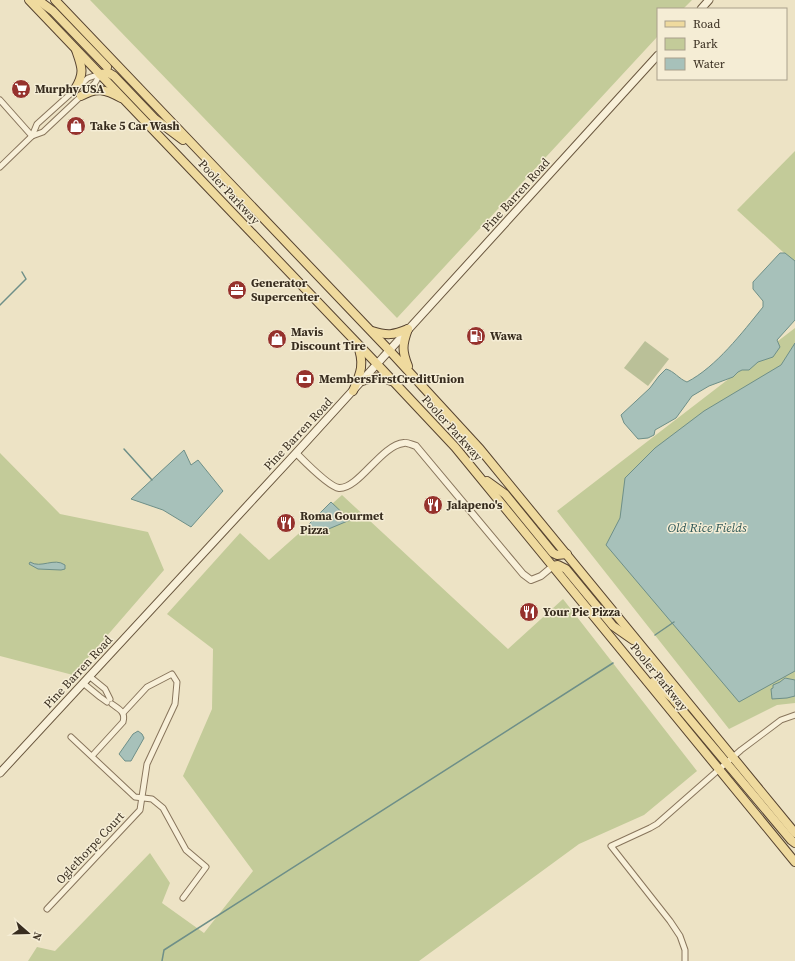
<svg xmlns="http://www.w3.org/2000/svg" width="795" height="961" viewBox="0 0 795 961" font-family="'Source Serif 4',serif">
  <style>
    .green { fill: #c3cb99 }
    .cemetery { fill: #bac098 }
    .water { fill: #a7c1ba; stroke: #6e8f88 }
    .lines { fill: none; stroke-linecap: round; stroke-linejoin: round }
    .stream { stroke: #6e8f88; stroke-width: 1.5 }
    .minor-casing { stroke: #88755c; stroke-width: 7 }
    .tertiary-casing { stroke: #88755c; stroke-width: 8 }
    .secondary-casing { stroke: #6a573f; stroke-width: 9 }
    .primary-casing { stroke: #564330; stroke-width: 10 }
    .minor { stroke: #f8f0d9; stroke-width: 5 }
    .tertiary { stroke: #f8f0d9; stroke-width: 6 }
    .secondary { stroke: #f8f0d9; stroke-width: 7 }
    .primary { stroke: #efda9e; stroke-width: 8 }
    .labels { text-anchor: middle; stroke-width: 3; stroke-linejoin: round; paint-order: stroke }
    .poi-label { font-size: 12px; font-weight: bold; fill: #382d1f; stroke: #f5edd5; text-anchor: start }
    .street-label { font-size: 12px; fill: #382d1f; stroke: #f5edd5 }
    .water-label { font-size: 13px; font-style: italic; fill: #2f5857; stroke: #f5edd5 }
  </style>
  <rect width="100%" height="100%" fill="#ede3c5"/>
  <g class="green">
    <path d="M90 0H692L683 9H658V36L397 318Z"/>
    <path d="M795 151V263L737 210Z"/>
    <path d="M795 328V703L777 705 729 729 557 511Z"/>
    <path d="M0 453 60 514 148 532 164 570 73 675 0 656Z"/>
    <path d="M342 495 508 649 563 599 697 771 644 815 579 844 419 961H28L37 947 55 951 150 853 170 883 162 903 204 933 253 871 183 776 212 709 213 649 167 614 240 533 269 560Z"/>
  </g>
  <path class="cemetery" d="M645 341 669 359 648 386 624 368Z"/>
  <g class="water">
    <path d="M780 253H785L795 261V320L777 340 780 347 773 357 758 362 749 370H742L738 372 733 377 709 386 692 396 676 418 655 430 654 435 648 438 638 439 624 423 621 415 650 388 659 376 666 369C674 371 679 379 687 382 716 367 742 333 763 307V301L753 289V282Z"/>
    <path d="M795 343V671L739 702 606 545 620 518 625 478 655 448 704 411 781 365Z"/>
    <path d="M184 450 191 465 198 460 223 491 191 527 163 510 131 499Z"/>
    <path d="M331 502 350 520 319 533 304 529Z"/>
    <path d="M30 562C41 569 54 557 65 565V569L61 570 38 569 29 564Z"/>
    <path d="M785 678 795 680V696L787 698 772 699 771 689 773 688V685L780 682Z"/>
    <path d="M138 731 142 734 144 738 131 761H125L119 754 133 734Z"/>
  </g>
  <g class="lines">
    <g class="stream">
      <path d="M0 305 26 279 22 272"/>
      <path d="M124 449 152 480"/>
      <path d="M655 635 674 622"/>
      <path d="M162 961 164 950 613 663"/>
    </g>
    <g class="minor-casing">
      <g id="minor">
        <path d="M0 100 32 136"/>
        <path d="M32 136 43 132 95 83 101 73"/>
        <path d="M0 167 32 136 37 124 88 78 100 74"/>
        <path d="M89 676 105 689 110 699"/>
        <path d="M83 683 100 697 107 702"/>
        <path d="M71 737 135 797 152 799 163 808 186 850 206 867 183 898"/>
        <path d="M92 756 123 722C126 712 119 709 112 704"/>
        <path d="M47 909 140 810 147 764 175 704 177 682 172 674 147 687 123 713"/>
        <path d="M685 961V950L680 936 670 921 611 846 650 828 657 824 741 750 781 720 795 715"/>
      </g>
    </g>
    <g class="tertiary-casing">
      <path id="tertiary" d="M296 453C304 461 329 487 339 488 359 489 381 445 404 443 407 442 412 445 416 446L523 574 531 580 541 576 553 566"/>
    </g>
    <g class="secondary-casing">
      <g id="secondary">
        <path d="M701 9 709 0"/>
        <path d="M0 773 296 453 658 55"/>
      </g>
    </g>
    <g class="primary-casing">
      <g id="primary">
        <path d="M29 0 377 364 455 447 795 862"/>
        <path d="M38 0 53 11 107 67"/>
        <path d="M55 0 389 350 480 449 795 833"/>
        <path d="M100 74 109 73 114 76 155 119 183 140"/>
        <path d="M75 89C85 73 82 67 76 50"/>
        <path d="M81 96C97 87 105 89 121 98"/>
        <path d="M372 331C388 336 393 335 408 329"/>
        <path d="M408 366C402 351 402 345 408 329"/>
        <path d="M362 381C372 378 381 375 391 381"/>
        <path d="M353 391C361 373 365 363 357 344"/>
        <path d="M487 481 505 494 553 553 557 555 567 554"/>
        <path d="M553 566 558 565 566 569 613 626 633 640"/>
        <path d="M653 682 672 698 791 840 795 843"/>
      </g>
    </g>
    <use href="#minor" class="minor"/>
    <use href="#tertiary" class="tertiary"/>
    <use href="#secondary" class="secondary"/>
    <use href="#primary" class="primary"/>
  </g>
  <defs>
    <g id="supermarket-disc" transform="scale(1)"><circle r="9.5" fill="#96322d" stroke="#f5edd5"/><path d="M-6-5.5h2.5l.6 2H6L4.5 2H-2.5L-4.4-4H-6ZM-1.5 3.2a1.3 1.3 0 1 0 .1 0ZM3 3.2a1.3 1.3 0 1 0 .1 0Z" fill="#fff"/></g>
    <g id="shop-disc" transform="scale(1)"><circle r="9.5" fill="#96322d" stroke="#f5edd5"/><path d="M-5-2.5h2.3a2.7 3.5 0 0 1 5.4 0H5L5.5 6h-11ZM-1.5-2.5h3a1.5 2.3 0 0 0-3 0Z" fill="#fff"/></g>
    <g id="office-disc" transform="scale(1)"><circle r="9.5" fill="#96322d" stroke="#f5edd5"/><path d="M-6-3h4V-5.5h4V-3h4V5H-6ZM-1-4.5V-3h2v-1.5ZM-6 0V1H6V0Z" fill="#fff"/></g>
    <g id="fuel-disc" transform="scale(1)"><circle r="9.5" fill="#96322d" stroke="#f5edd5"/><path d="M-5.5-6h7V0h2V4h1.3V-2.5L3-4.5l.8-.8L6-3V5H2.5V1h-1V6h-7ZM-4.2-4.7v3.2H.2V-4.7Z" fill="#fff"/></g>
    <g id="bank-disc" transform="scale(1)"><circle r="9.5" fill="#96322d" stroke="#f5edd5"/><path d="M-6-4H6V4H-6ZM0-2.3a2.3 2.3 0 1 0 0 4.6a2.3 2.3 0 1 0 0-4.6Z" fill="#fff"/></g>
    <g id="restaurant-disc" transform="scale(1)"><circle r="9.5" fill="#96322d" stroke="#f5edd5"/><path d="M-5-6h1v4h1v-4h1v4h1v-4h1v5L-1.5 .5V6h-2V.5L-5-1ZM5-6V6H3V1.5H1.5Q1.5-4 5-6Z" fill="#fff"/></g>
  </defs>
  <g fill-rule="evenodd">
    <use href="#supermarket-disc" x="21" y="89"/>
    <use href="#shop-disc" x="76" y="126"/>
    <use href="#office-disc" x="237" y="290"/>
    <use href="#fuel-disc" x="476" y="336"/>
    <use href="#shop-disc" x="277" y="339"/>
    <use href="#bank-disc" x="305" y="379"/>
    <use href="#restaurant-disc" x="433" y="505"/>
    <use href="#restaurant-disc" x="286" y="523"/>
    <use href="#restaurant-disc" x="529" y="612"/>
  </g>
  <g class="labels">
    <g class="poi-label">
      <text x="35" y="93">Murphy USA</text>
      <text x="90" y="130">Take 5 Car Wash</text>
      <text x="251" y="287">Generator<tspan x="251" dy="14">Supercenter</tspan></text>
      <text x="291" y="336">Mavis<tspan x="291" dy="14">Discount Tire</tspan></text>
      <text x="490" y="340">Wawa</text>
      <text x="319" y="383">MembersFirstCreditUnion</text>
      <text x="447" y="509">Jalapeno's</text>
      <text x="300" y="520">Roma Gourmet<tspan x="300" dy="14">Pizza</tspan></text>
      <text x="543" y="616">Your Pie Pizza</text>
    </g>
    <g class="street-label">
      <text transform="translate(229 192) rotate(47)" y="4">Pooler Parkway</text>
      <text transform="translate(516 195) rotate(-48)" y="4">Pine Barren Road</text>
      <text transform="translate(452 428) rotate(48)" y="4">Pooler Parkway</text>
      <text transform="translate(298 434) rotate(-47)" y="4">Pine Barren Road</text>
      <text transform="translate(78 672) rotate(-47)" y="4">Pine Barren Road</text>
      <text transform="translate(659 677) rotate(51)" y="4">Pooler Parkway</text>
      <text transform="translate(90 848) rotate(-47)" y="4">Oglethorpe Court</text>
    </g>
    <g class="water-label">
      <text x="707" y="532">Old Rice Fields</text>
    </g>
  </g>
  <rect x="657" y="8" width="130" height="72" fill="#f5edd5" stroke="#a9a08c"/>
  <rect x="665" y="21" width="20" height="6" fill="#efda9e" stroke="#a9a08c"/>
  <text x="693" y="28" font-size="12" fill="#382d1f">Road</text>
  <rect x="665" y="38" width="20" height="12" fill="#c3cb99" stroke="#a9a08c"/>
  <text x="693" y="48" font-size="12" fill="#382d1f">Park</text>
  <rect x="665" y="58" width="20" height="12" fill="#a7c1ba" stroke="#a9a08c"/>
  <text x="693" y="68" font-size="12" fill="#382d1f">Water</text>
  <g transform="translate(28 933) rotate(110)" stroke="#f5edd5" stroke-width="3" paint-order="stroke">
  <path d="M0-3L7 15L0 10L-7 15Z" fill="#382d1f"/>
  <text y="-6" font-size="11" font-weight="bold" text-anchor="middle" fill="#382d1f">N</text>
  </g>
</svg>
